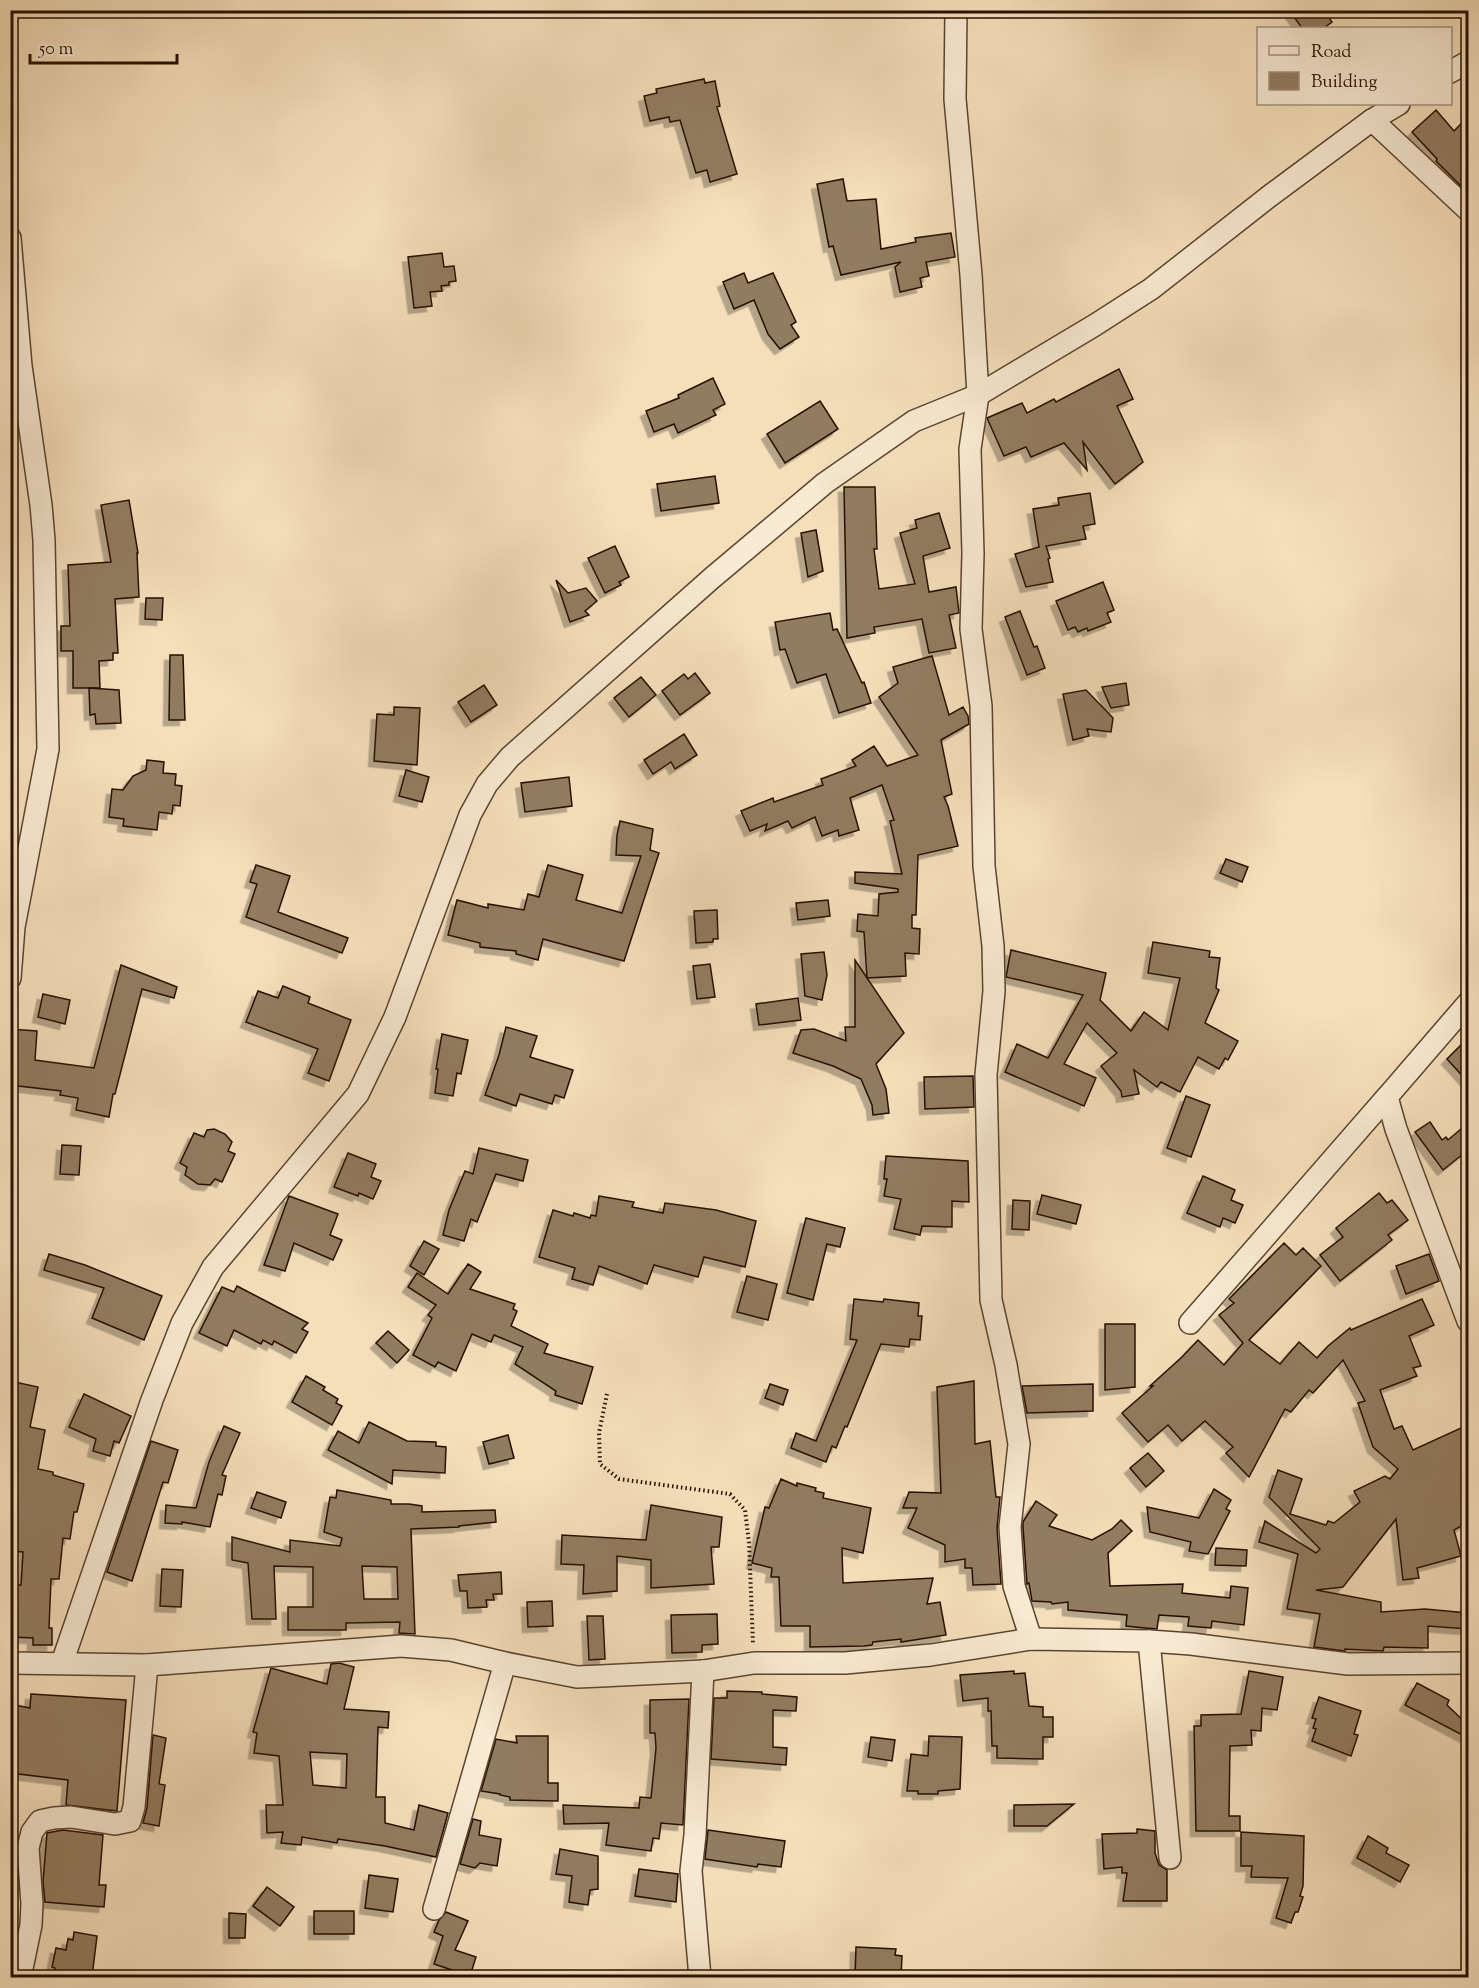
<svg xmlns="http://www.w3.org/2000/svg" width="1479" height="1988" viewBox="0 0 1479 1988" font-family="'Sorts Mill Goudy',serif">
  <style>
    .building { fill: #927c61; stroke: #271100; stroke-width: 1.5; fill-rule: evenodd; filter: url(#shadow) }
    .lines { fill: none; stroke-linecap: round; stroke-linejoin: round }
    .minor-casing { stroke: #5a442f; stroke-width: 24 }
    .path { stroke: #271100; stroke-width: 4; stroke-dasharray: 1.5 3; stroke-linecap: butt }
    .minor { stroke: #f8ead3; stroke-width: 21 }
  </style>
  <defs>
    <filter id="shadow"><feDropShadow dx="-5.5" dy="5.5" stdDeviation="0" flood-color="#0004"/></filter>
  </defs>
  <rect width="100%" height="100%" fill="#f5dfbb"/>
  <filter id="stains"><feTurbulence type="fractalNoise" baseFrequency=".00333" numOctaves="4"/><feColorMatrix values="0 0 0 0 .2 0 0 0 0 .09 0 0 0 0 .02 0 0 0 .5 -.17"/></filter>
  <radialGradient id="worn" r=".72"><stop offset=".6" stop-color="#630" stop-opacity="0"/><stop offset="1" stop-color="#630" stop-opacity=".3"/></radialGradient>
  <g class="building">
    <path d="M1289 10H1324L1332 22 1324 28H1302Z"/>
    <path d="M704 79 705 83 715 81 720 106 717 107 737 174 710 182 707 170 696 173 680 120 670 122 669 117 650 121 644 96 657 93 656 89Z"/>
    <path d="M1436 110 1454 131 1468 117V193L1436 161 1437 159 1412 132Z"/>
    <path d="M843 179 847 201 876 199 881 249 916 242 915 238 951 233 955 257 926 262 929 276 920 278 922 287 900 292 895 267 901 262 841 275 833 246 829 247 817 184Z"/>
    <path d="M442 253 444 267 454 266 456 281 449 282V285L441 286 442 291 430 292 432 306 414 308 408 257Z"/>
    <path d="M744 273 748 283 773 273 796 322 791 325 799 337 780 349 768 334 754 300 734 309 723 282Z"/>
    <path d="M1119 369 1133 399 1117 406 1143 462 1115 484 1083 442 1087 470 1064 443 1031 457 1026 447 1004 456 987 418 1022 403 1027 413 1054 399 1056 402Z"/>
    <path d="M713 378 725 404 713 410 716 415 678 433 674 424 654 432 646 411 679 398 678 395Z"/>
    <path d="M820 401 838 429 785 463 767 434Z"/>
    <path d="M715 476 719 503 661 511 657 484Z"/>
    <path d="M844 487H875L877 549H874L879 589 915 584 900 533 917 528 915 520 939 513 950 548 923 556 929 592 956 587 959 613 949 615 956 648 929 653 922 619 874 627 875 633 847 638Z"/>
    <path d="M1090 493 1095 524 1083 526 1086 539 1046 546 1050 558 1048 559 1053 582 1026 587 1015 554 1039 547 1033 509 1059 505 1058 498Z"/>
    <path d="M129 500 138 553H137L139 597 115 599 118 653H113V660L99 661 100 688H73V651H61V626H70L68 565 111 562 101 505Z"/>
    <path d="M816 530 823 571 808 577 801 533Z"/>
    <path d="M615 546 629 577 619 582 621 585 605 593 588 558Z"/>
    <path d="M556 580 568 593 586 588 597 601 585 611 589 615 570 622Z"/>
    <path d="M1103 582 1114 610 1107 613 1111 622 1088 631 1087 628 1078 632 1075 627 1068 630 1056 601Z"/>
    <path d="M146 598H163L162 620 145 619Z"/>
    <path d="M1020 611 1034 647 1037 646 1045 668 1027 675 1005 617Z"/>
    <path d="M830 613 833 630 837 629 862 683 864 682 871 703 839 713 826 674 797 683 785 649 780 650 775 622Z"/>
    <path d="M170 655H183L185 720H169Z"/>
    <path d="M932 656 949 715 963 707 968 716 969 724 941 740 952 794 944 797 948 806 958 846 918 855 916 915H912V928L920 929 919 954 905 953 906 976 867 978 904 1033 876 1064 886 1089 889 1113 873 1115 872 1105 861 1079 833 1066 793 1053 801 1030 814 1029 846 1041 845 1027H855V960L867 978 864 932 857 931 858 914 878 916 879 894 898 892V889L855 883V872L902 874 890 821 894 820 882 785 850 798 859 830 839 836 838 830 822 836 815 817 792 828 788 821 765 831 767 824 750 831 741 811 773 798 774 802 823 785 821 779 856 766 852 760 874 746 887 766 918 755 879 697 898 683 893 667Z"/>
    <path d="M695 673 710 693 680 715 662 691 684 674 688 679Z"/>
    <path d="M641 677 656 695 629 717 614 698Z"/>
    <path d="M1126 683 1129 705 1111 708 1102 687Z"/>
    <path d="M484 685 497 705 471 722 458 702Z"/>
    <path d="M89 688 119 690 121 723 96 724 95 714 90 715Z"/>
    <path d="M1086 690 1113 718 1111 732 1087 729 1089 736 1073 740 1063 694Z"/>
    <path d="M394 707 420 708 417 765 374 761 377 714 394 715Z"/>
    <path d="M684 734 697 755 675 769 671 762 653 774 644 760Z"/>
    <path d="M147 760 164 762 163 773 176 774 175 785 182 786 180 806 173 805 172 814 159 812 157 830 123 826 124 819 109 817 112 789 123 790 133 776 146 770Z"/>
    <path d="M406 770 429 777 422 802 399 796Z"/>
    <path d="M569 777 572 806 525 812 521 783Z"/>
    <path d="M620 821 653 829 650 850 659 853 624 961 543 939 538 960 516 954V951L480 947V943L448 935 457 900 488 908V904L524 910 528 894 539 897 548 865 583 875 576 900 622 913 641 856 616 855 617 835Z"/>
    <path d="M1226 859 1248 867 1242 882 1220 873Z"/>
    <path d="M256 865 290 876 278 912 348 938 342 953 246 917 257 884 250 882Z"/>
    <path d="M828 900 830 916 798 920 796 903Z"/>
    <path d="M717 910 718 939H713V942L696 943 694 911Z"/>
    <path d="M1153 942 1210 951 1209 957 1220 958 1216 988 1219 990 1205 1023 1238 1041 1228 1060 1225 1058 1219 1069 1198 1057 1180 1092 1161 1082 1157 1087 1134 1070 1139 1094 1122 1097 1121 1091 1101 1066 1117 1053 1087 1023 1064 1064 1096 1078 1084 1106 1005 1072 1017 1044 1048 1058 1083 995 1006 977 1011 950 1106 973 1100 1000 1131 1031 1144 1012 1168 1030 1180 978 1148 973Z"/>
    <path d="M824 952 827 975 822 1000 805 996 801 954Z"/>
    <path d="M710 964 715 997 697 999 693 966Z"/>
    <path d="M121 965 177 987 174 998 142 989 115 1094H113L109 1117 76 1110 78 1098 60 1095 61 1091 10 1085V1029L37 1031 35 1060 94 1068Z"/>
    <path d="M283 986 310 997 308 1003 351 1020 329 1081 308 1073 318 1049 246 1022 258 991 278 998Z"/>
    <path d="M43 994 70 1000 65 1024 38 1017Z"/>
    <path d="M798 998 801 1020 759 1025 756 1004Z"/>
    <path d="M506 1027 537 1036 530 1057 573 1070 564 1098 555 1095 552 1104 520 1094 516 1106 485 1095 499 1055Z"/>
    <path d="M442 1034 468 1040 461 1074 457 1073 453 1096 435 1093 438 1069H436Z"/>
    <path d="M1468 1038V1082L1447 1059Z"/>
    <path d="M973 1076 974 1107 925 1109 924 1077Z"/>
    <path d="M1186 1096 1210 1105 1191 1157 1167 1148Z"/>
    <path d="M1430 1122 1442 1140 1446 1137 1448 1140 1468 1123V1150L1443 1170 1415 1132Z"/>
    <path d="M214 1129 225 1134 232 1142 228 1151 235 1154 222 1182 215 1179 210 1185 198 1184 185 1175 187 1167 180 1163 194 1133 204 1137 207 1130Z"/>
    <path d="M62 1145 81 1146 79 1175 60 1174Z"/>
    <path d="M479 1148 528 1160 523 1181 496 1174 477 1222 471 1219 464 1241 443 1235 449 1210 465 1171 473 1174Z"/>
    <path d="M348 1153 376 1164 371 1177 381 1181 373 1199 359 1193 358 1196 334 1187Z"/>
    <path d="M886 1156 968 1161 969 1202 952 1201V1227L922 1226 920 1235 894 1229 901 1199 884 1196 887 1179H884Z"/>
    <path d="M1203 1176 1235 1190 1231 1200 1243 1205 1235 1223 1223 1218 1220 1227 1187 1213Z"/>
    <path d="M1379 1193 1387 1203 1392 1200 1408 1220 1388 1235 1392 1240 1340 1281 1320 1255 1343 1237 1336 1228Z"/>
    <path d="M1042 1195 1081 1205 1076 1224 1037 1214Z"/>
    <path d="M289 1196 338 1214 330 1235 342 1240 333 1260 294 1243 285 1271 264 1265Z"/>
    <path d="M599 1196 634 1202 632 1207 663 1213 665 1203 716 1210 756 1221 745 1267 704 1257 698 1277 654 1265 647 1284 599 1266 593 1285 572 1279 575 1268 539 1257 553 1210 573 1216 574 1213 590 1218 591 1215 596 1216Z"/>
    <path d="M1013 1200 1030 1201 1029 1230 1012 1229Z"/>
    <path d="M806 1218 845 1228 840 1247 827 1244 813 1300 787 1293Z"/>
    <path d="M424 1241 439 1249 424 1275 410 1266Z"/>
    <path d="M1284 1243 1296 1255 1303 1248 1321 1266 1249 1340 1280 1364 1299 1342 1317 1358 1328 1346 1350 1328 1351 1330 1422 1299 1434 1325 1409 1336 1421 1366 1413 1368 1417 1376 1380 1390 1394 1429 1402 1426 1413 1450 1461 1428 1465 1436 1468 1434V1522L1454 1530 1461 1556 1417 1568 1419 1578 1403 1580 1396 1519 1343 1587 1316 1590 1381 1602V1612L1425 1609 1468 1613V1629L1428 1626V1648L1384 1647 1383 1651 1345 1649V1651L1314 1647 1320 1614 1287 1609 1298 1554 1259 1542 1265 1521 1316 1553 1320 1549 1269 1497 1278 1470 1302 1479 1290 1514 1326 1525 1328 1521 1334 1523 1360 1502 1354 1491 1385 1476 1390 1479 1398 1469 1373 1447 1358 1403 1365 1401 1343 1360 1313 1393 1309 1390 1291 1412 1285 1409 1249 1477 1226 1453 1233 1447 1205 1421 1182 1441 1168 1425 1148 1442 1122 1413 1153 1386H1150L1182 1357 1198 1340 1224 1365 1243 1343 1219 1315 1234 1303 1229 1299Z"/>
    <path d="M49 1254 85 1265 162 1296 144 1340 92 1318 104 1288 44 1270Z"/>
    <path d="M1429 1254 1439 1281 1406 1294 1396 1266Z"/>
    <path d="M468 1264 481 1272 470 1289 515 1304 513 1309 517 1311 511 1326 548 1344 544 1353 593 1367 582 1404 555 1395 556 1391 515 1364 523 1347 494 1335 491 1342 472 1334 456 1371 438 1362 435 1367 413 1355 432 1318 428 1315 436 1305 408 1287 417 1273 448 1294Z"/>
    <path d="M747 1276 777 1284 768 1320 737 1312Z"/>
    <path d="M237 1286 308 1323 302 1329 308 1332 296 1353 274 1341 272 1345 263 1340 261 1344 234 1330 227 1346 199 1333 222 1287 234 1292Z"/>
    <path d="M854 1299 883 1302 884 1299 919 1303 918 1316H922L920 1340 910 1339 909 1347 881 1344 847 1427 845 1426 836 1448 832 1446 826 1462 791 1448 796 1433 816 1441 857 1340 850 1339Z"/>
    <path d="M1105 1324H1135V1387L1105 1390Z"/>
    <path d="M388 1331 409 1350 397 1363 376 1343Z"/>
    <path d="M306 1376 325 1387 323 1390 338 1399 336 1403 342 1406 332 1425 292 1402Z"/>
    <path d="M10 1381 38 1387 30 1427 45 1430 38 1469 53 1472V1475L84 1484 77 1512H74L70 1539 63 1538 59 1579H51L49 1628H52V1645H33V1638L10 1637V1585H21L23 1552 10 1551V1481L16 1453 10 1451Z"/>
    <path d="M974 1381 975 1444 990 1441 996 1497H1000L997 1528 1001 1584 973 1585 972 1568H965V1559L945 1562V1545L908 1528 917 1508H903L909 1492 941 1493 937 1387Z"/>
    <path d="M770 1384 788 1390 783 1405 765 1398Z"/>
    <path d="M1093 1384V1411L1027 1413 1022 1386Z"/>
    <path d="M84 1394 131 1416 119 1443 114 1441 110 1456 93 1451 96 1439 69 1427Z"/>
    <path d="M369 1422 407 1441 436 1442V1446L446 1447 445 1473 393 1470 392 1484 328 1450 338 1431 359 1443Z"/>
    <path d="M224 1426 240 1433 222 1475 226 1476 222 1495 218 1494 210 1527 182 1522V1524L165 1523 166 1505 196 1508 209 1462Z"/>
    <path d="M508 1435 514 1458 489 1464 483 1442Z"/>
    <path d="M151 1441 178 1450 168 1483 163 1482 132 1581 107 1572Z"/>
    <path d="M1148 1453 1164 1471 1146 1487 1130 1468Z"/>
    <path d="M781 1479 797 1486V1483L816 1488 815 1491 824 1493 823 1498 871 1508 863 1553 842 1548 843 1583 933 1578 927 1604 940 1602 946 1635 901 1642V1639L873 1642 872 1645 864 1646 810 1647V1626H781L779 1577H771L772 1568 752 1563 765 1507 769 1508Z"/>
    <path d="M1214 1489 1231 1500 1226 1509 1230 1511 1208 1554 1189 1551 1191 1542 1150 1532 1147 1507 1199 1518Z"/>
    <path d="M337 1490 391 1500V1504H409L422 1506V1512L495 1510 496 1522 459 1526V1527L411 1529 415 1634 399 1633 400 1622 346 1623V1630H288V1607H313V1567L274 1566 276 1619H252L248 1563 232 1560V1537L290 1552V1540L340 1546 342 1538 324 1532 330 1497 336 1498ZM362 1566 397 1567 398 1599H364Z"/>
    <path d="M257 1492 286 1502 281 1518 251 1508Z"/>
    <path d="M1036 1501 1057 1515 1049 1526 1092 1540 1112 1529 1121 1520 1132 1531 1108 1553 1110 1586 1183 1584 1182 1593 1230 1598 1231 1586 1248 1588 1244 1625 1212 1621 1211 1628 1188 1626 1189 1617 1159 1615 1157 1629 1145 1628 1126 1626 1127 1615 1068 1610V1602L1052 1604 1051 1602 1032 1601 1029 1583 1027 1584 1023 1527V1522Z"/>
    <path d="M651 1505 722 1517 719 1547H711L714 1584 651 1588V1560L617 1556V1591L583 1594 584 1565 561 1564 562 1535 646 1540Z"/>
    <path d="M1216 1548 1247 1550 1246 1566 1215 1565Z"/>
    <path d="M162 1569 183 1570 181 1607 160 1606Z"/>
    <path d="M501 1572 502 1594H493L494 1600H486L487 1607 468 1608 467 1591H460L458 1575Z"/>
    <path d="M552 1601 553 1626 528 1627 527 1602Z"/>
    <path d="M717 1614 718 1644 702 1645V1652L672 1653 671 1615Z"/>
    <path d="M587 1616H603L605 1659 589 1660Z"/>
    <path d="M339 1663 354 1667 344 1709 389 1712 388 1728 378 1727 376 1797H385V1823L414 1830 419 1805 448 1813 436 1857 385 1846 338 1839 337 1843 302 1837 301 1845 281 1843 283 1832 267 1833 266 1805H283L279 1756 254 1753 257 1733 253 1732 271 1668 327 1684 331 1664ZM310 1752 347 1754 346 1788 313 1785Z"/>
    <path d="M1014 1671V1674L1025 1673 1029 1706 1043 1707V1717H1053V1737H1043V1759L997 1758V1746H992L991 1711H988V1698L963 1701 960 1675Z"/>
    <path d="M1249 1671 1283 1677 1277 1710 1262 1708 1261 1731 1251 1730 1252 1745 1230 1746 1229 1816H1240V1831H1196L1194 1726H1201V1715L1241 1714Z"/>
    <path d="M1417 1683 1449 1700 1447 1705 1468 1725V1738L1405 1705Z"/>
    <path d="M727 1691 762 1692V1694L797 1697 796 1711 773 1710V1747L787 1748 786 1765 711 1759 714 1698H727Z"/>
    <path d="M31 1694 126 1700 117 1811 66 1805 68 1780 10 1773V1704L30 1708Z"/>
    <path d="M1319 1697 1361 1711 1354 1734 1358 1735 1351 1756 1312 1741 1316 1729 1313 1728 1316 1719 1312 1718Z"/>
    <path d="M689 1699 683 1825 661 1823 659 1839 653 1838 651 1851 606 1845 609 1823 564 1824 563 1805 639 1808 640 1797 651 1798 656 1748 655 1733H650V1700Z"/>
    <path d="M153 1735 166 1738 159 1784 165 1785 159 1826 143 1823 147 1808Z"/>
    <path d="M516 1736H548V1783H558V1801L510 1800V1797L500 1795V1794L481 1791 496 1739 517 1743Z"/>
    <path d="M929 1736 962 1737 960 1789 938 1791V1794H918V1791H907L911 1754 928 1756Z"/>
    <path d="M871 1737 895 1740 892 1761 868 1757Z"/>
    <path d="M1074 1804 1047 1826H1014V1805Z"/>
    <path d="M473 1819 481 1821 479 1835 501 1839 497 1866 480 1863 475 1868 460 1864Z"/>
    <path d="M1137 1829 1155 1831V1853L1159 1865 1167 1870V1901H1123L1127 1873H1122V1867L1104 1869 1102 1834 1137 1833Z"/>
    <path d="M63 1830 103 1835 99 1885H106L104 1907 45 1902 43 1882 47 1833Z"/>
    <path d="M708 1830 785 1841 781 1867 758 1864 757 1867 705 1859Z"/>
    <path d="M1241 1832 1304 1836 1303 1886 1300 1896 1303 1897 1298 1912H1295L1291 1923 1276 1918 1288 1878 1251 1877 1252 1866H1241Z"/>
    <path d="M1368 1836 1388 1848 1386 1853 1409 1865 1400 1882 1357 1858Z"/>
    <path d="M560 1849 598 1856V1889L590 1890 588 1905 569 1902 572 1876 556 1874Z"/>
    <path d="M639 1869 678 1874 676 1902 635 1896Z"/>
    <path d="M369 1875 398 1879 393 1912 365 1908Z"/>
    <path d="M267 1887 294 1907 280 1926 253 1906Z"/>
    <rect x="314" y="1911" width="40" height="23"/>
    <path d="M446 1912 468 1921 455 1950 476 1957 470 1976 434 1964 443 1936 434 1932 439 1920Z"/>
    <path d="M229 1913 246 1914 245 1938H229Z"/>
    <path d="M74 1932 97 1936 92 1977H58V1976L54 1975 55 1968 52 1967 56 1948 66 1950 68 1939 73 1940Z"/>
    <path d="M856 1947 896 1949 895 1955 902 1956 901 1977H855Z"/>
  </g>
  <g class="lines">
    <g class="minor-casing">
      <g id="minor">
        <path d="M956 10 955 99 971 275 978 395 970 449 973 553 971 629 981 706 984 866 993 946 994 991 986 1075 991 1300 1006 1365 1019 1444 1010 1527 1014 1586 1031 1639"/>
        <path d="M1450 72 1468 62"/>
        <path d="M1372 120 1468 210"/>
        <path d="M10 238 21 366 41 505 44 540 48 749 14 927 10 978"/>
        <path d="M1468 1003 1387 1097 1396 1129 1468 1321"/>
        <path d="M1190 1323 1387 1097"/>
        <path d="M1149 1641 1170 1858"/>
        <path d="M10 1663 147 1665 401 1646 451 1650 505 1663 577 1677 601 1676 703 1671 754 1663H845L931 1655 1031 1639 1149 1641 1191 1644 1348 1664 1468 1663"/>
        <path d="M62 1663 152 1400 182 1323 213 1267 358 1094 395 1017 470 815 487 784 510 757 712 578 825 483 914 421 978 395 1095 325 1151 289 1271 195 1372 120 1399 104"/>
        <path d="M434 1909 505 1663"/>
        <path d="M20 1978 31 1925 32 1904 28 1848 32 1832 40 1821 54 1818 71 1817 115 1824 130 1821 134 1807 147 1665"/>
        <path d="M700 1978 691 1871 695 1835 703 1671"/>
      </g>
    </g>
    <path class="path" d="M607 1394 599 1433 600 1464 619 1479 730 1494 745 1510 749 1543 753 1644"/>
    <use href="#minor" class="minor"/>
  </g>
  <rect width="1479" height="1988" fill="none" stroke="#f5dfbb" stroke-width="36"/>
  <rect x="12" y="12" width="1455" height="1964" fill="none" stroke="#271100" stroke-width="3"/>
  <rect x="18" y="18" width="1443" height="1952" fill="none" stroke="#271100" stroke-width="1.5"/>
  <rect x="1257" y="27" width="195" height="78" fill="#f8ead3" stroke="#a4937f" stroke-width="1.5"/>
  <rect x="1269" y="46" width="30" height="9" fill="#f8ead3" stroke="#a4937f" stroke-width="1.5"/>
  <text x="1311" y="57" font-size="18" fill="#271100">Road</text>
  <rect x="1269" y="72" width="30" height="18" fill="#927c61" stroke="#a4937f" stroke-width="1.5"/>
  <text x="1311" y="87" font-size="18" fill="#271100">Building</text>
  <path d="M30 54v9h147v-9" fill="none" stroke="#271100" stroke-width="3"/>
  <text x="39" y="54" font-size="18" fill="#271100" stroke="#f8ead3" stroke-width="4.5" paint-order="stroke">50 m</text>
  <rect width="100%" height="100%" filter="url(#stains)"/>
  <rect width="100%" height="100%" fill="url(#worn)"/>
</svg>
